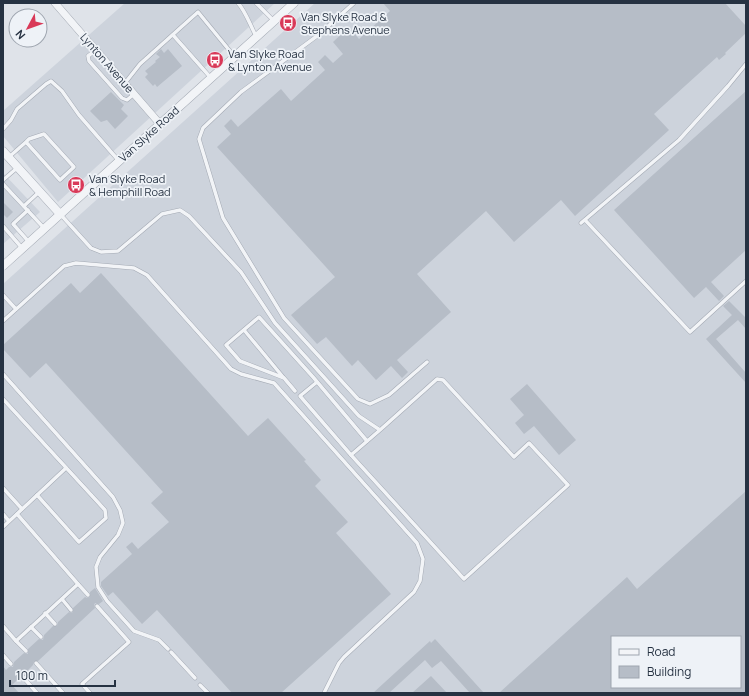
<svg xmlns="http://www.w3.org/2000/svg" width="749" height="696" viewBox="0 0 749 696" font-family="Manrope,sans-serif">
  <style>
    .built { fill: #cdd3dc; fill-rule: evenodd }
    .building { fill: #b6bdc7; fill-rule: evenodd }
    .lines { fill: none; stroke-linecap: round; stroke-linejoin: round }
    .service-casing { stroke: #a4aab4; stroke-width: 4.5 }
    .minor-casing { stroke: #a4aab4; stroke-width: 8 }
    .tertiary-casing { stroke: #a4aab4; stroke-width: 9 }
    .service { stroke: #f2f4f7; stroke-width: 3.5 }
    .minor { stroke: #f2f4f7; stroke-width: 7 }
    .tertiary { stroke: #f2f4f7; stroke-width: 8 }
    .labels { text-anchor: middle; stroke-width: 3.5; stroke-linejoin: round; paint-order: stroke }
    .poi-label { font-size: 11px; fill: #263242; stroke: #eef2f7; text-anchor: start }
    .street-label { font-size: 11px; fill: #263242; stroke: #eef2f7 }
  </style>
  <rect width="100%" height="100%" fill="#dfe3e9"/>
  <g class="built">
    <path d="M125 3H275L58 202 3 136V111Z"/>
    <path d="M315 3H746V693H3V284ZM612 637H740V687H612Z"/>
    <path d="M3 173 40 212 3 244Z"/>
  </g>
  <g class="building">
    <path d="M383 3H725L746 26V33L725 53 726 54 719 60 717 57 654 114 669 130 575 216 561 200 514 242 486 211 417 274 451 312 397 360 408 372 402 378 391 366 376 380 358 360 352 366 326 337 317 344 291 315 335 277 217 147 231 134 224 126 231 119 238 127 281 89 291 101 325 70 318 62 325 55 333 63 343 54 333 42 349 27 359 39 390 11Z"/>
    <path d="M161 49 164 53 168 49 182 66 157 87 155 84 153 86 145 77 148 74 145 71 156 62 155 61 160 57 156 54Z"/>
    <path d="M746 91V250L711 282 724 296 719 301 706 287 694 298 614 210Z"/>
    <path d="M111 92 124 105 121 109 128 116 115 129 107 120 101 122 90 111Z"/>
    <path d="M3 202 13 212 7 218 3 214Z"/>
    <path d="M101 273 248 436 268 418 306 460 304 461 321 480 315 486 348 522 336 533 391 594 281 693H232L157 610 142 624 113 592 108 596 101 586V582L132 554 126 547 132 542 138 549 169 522 151 503 163 492 46 363 30 378 3 349V345L71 283 80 293Z"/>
    <path d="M729 301 746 318V329L738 320 716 339 746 373V383L706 339 732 315 723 306Z"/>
    <path d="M527 384 576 440 559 455 534 426 524 434 515 423 524 415 510 399Z"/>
    <path d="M746 491V693H499L627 577 637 589ZM612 637H740V687H612Z"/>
    <path d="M95 588 103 601 99 604 95 603 94 605 95 608 38 661H34L33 665 24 674H20L19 678 12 685 19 693H3V666L6 670 9 667H13L14 662 24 653 28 654V649L39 639 43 640 44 635 53 626H57L58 622 69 612 71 613 73 612V608L85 597 87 598 90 597V592Z"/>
    <path d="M435 639 484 693H470L441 661 432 668 425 660 389 693H373L430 641 431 643Z"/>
    <path d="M431 676 447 693H412Z"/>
  </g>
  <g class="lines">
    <g class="service-casing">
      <g id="service">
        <path d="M238 3C246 12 250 25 256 36"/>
        <path d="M256 3 273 20"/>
        <path d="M354 3 317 36 241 92 203 128 199 139 223 218 284 318 358 399 370 404 389 395 427 362"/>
        <path d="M173 35 211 78"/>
        <path d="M96 50 88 56 89 61 122 98 127 100 134 94"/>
        <path d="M125 83 140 64 198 12 234 56"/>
        <path d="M3 129 11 120 17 109 46 84 51 81 62 91 79 115 119 161"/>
        <path d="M9 157 26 142 29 139 44 134 74 167 60 180 26 142"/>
        <path d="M3 180 17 168"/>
        <path d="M3 184 44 228"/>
        <path d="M24 206 39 192"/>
        <path d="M28 210 13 224 29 242"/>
        <path d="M61 215 91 248 101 252 118 251 162 214 180 210 189 216 241 272 275 323 359 416 380 430 437 379 443 380 514 457 529 443 568 485 464 579 351 455 380 430"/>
        <path d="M585 220 690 332 746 281"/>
        <path d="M581 223 679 140 728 86 746 64"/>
        <path d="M3 226 22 248"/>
        <path d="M3 295 16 309"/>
        <path d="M3 321 64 266 76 263 134 268 147 275 231 369 241 374 274 383 417 543 423 559 420 581 414 592 344 657 339 663 324 693"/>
        <path d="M244 330 283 377"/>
        <path d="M3 374 113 497 120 510 123 523 118 535 100 557 96 567 98 587 107 601 134 631 159 640 168 649"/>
        <path d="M317 382 300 396 351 455"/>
        <path d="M295 391 284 378 240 361 226 345 259 317 313 377 367 441"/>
        <path d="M3 399 105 510 106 518 79 542 37 495"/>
        <path d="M3 488 22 509"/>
        <path d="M3 514 9 521"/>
        <path d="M3 527 66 468"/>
        <path d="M78 584 88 595"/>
        <path d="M62 599 71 610"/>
        <path d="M45 613 55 624"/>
        <path d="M3 626 16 641 78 584 17 514"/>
        <path d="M31 627 41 637"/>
        <path d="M16 641 26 651"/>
        <path d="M171 652 195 678"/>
        <path d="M3 655 11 664"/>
        <path d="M36 663 63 693"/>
        <path d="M22 676 37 693"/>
        <path d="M200 685 208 693"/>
        <path d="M90 693 82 684 129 642 97 606"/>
      </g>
    </g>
    <g class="minor-casing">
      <path id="minor" d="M55 3 160 124"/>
    </g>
    <g class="tertiary-casing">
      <g id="tertiary">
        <path d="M3 151 60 214"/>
        <path d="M3 266 294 3"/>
      </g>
    </g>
    <use href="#service" class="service"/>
    <use href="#minor" class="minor"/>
    <use href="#tertiary" class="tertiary"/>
  </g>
  <defs>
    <g id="bus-disc" transform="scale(0.9)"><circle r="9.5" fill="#d93958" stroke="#eef2f7"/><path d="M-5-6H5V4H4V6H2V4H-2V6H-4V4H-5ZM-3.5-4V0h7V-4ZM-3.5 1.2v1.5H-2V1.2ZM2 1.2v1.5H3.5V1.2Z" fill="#fff"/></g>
  </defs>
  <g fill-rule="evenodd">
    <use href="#bus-disc" x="288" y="23"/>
    <use href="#bus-disc" x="215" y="60"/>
    <use href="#bus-disc" x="76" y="185"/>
  </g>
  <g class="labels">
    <g class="poi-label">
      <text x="301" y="21">Van Slyke Road &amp;<tspan x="301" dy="13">Stephens Avenue</tspan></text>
      <text x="228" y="58">Van Slyke Road<tspan x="228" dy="13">&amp; Lynton Avenue</tspan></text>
      <text x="89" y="183">Van Slyke Road<tspan x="89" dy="13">&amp; Hemphill Road</tspan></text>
    </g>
    <g class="street-label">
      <text transform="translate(107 63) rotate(49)" y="4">Lynton Avenue</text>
      <text transform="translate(149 134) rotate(-42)" y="4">Van Slyke Road</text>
    </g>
  </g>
  <rect width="749" height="696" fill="none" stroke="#263242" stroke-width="8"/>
  <rect x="611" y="636" width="130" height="52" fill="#eef2f7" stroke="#9ea5af"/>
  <rect x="619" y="649" width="20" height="6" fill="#f2f4f7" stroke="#9ea5af"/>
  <text x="647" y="656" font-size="12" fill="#263242">Road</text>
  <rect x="619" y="666" width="20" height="12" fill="#b6bdc7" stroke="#9ea5af"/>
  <text x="647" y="676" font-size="12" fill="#263242">Building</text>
  <g transform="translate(28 28) rotate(229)"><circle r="19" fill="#eef2f7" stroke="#9ea5af"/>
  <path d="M0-3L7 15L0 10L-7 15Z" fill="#d93958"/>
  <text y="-6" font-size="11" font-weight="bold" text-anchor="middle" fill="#263242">N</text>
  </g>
  <path d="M10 680v6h105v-6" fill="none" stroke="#263242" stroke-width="2"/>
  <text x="16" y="680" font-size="12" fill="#263242" stroke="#eef2f7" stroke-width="3" paint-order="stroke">100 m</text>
</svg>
